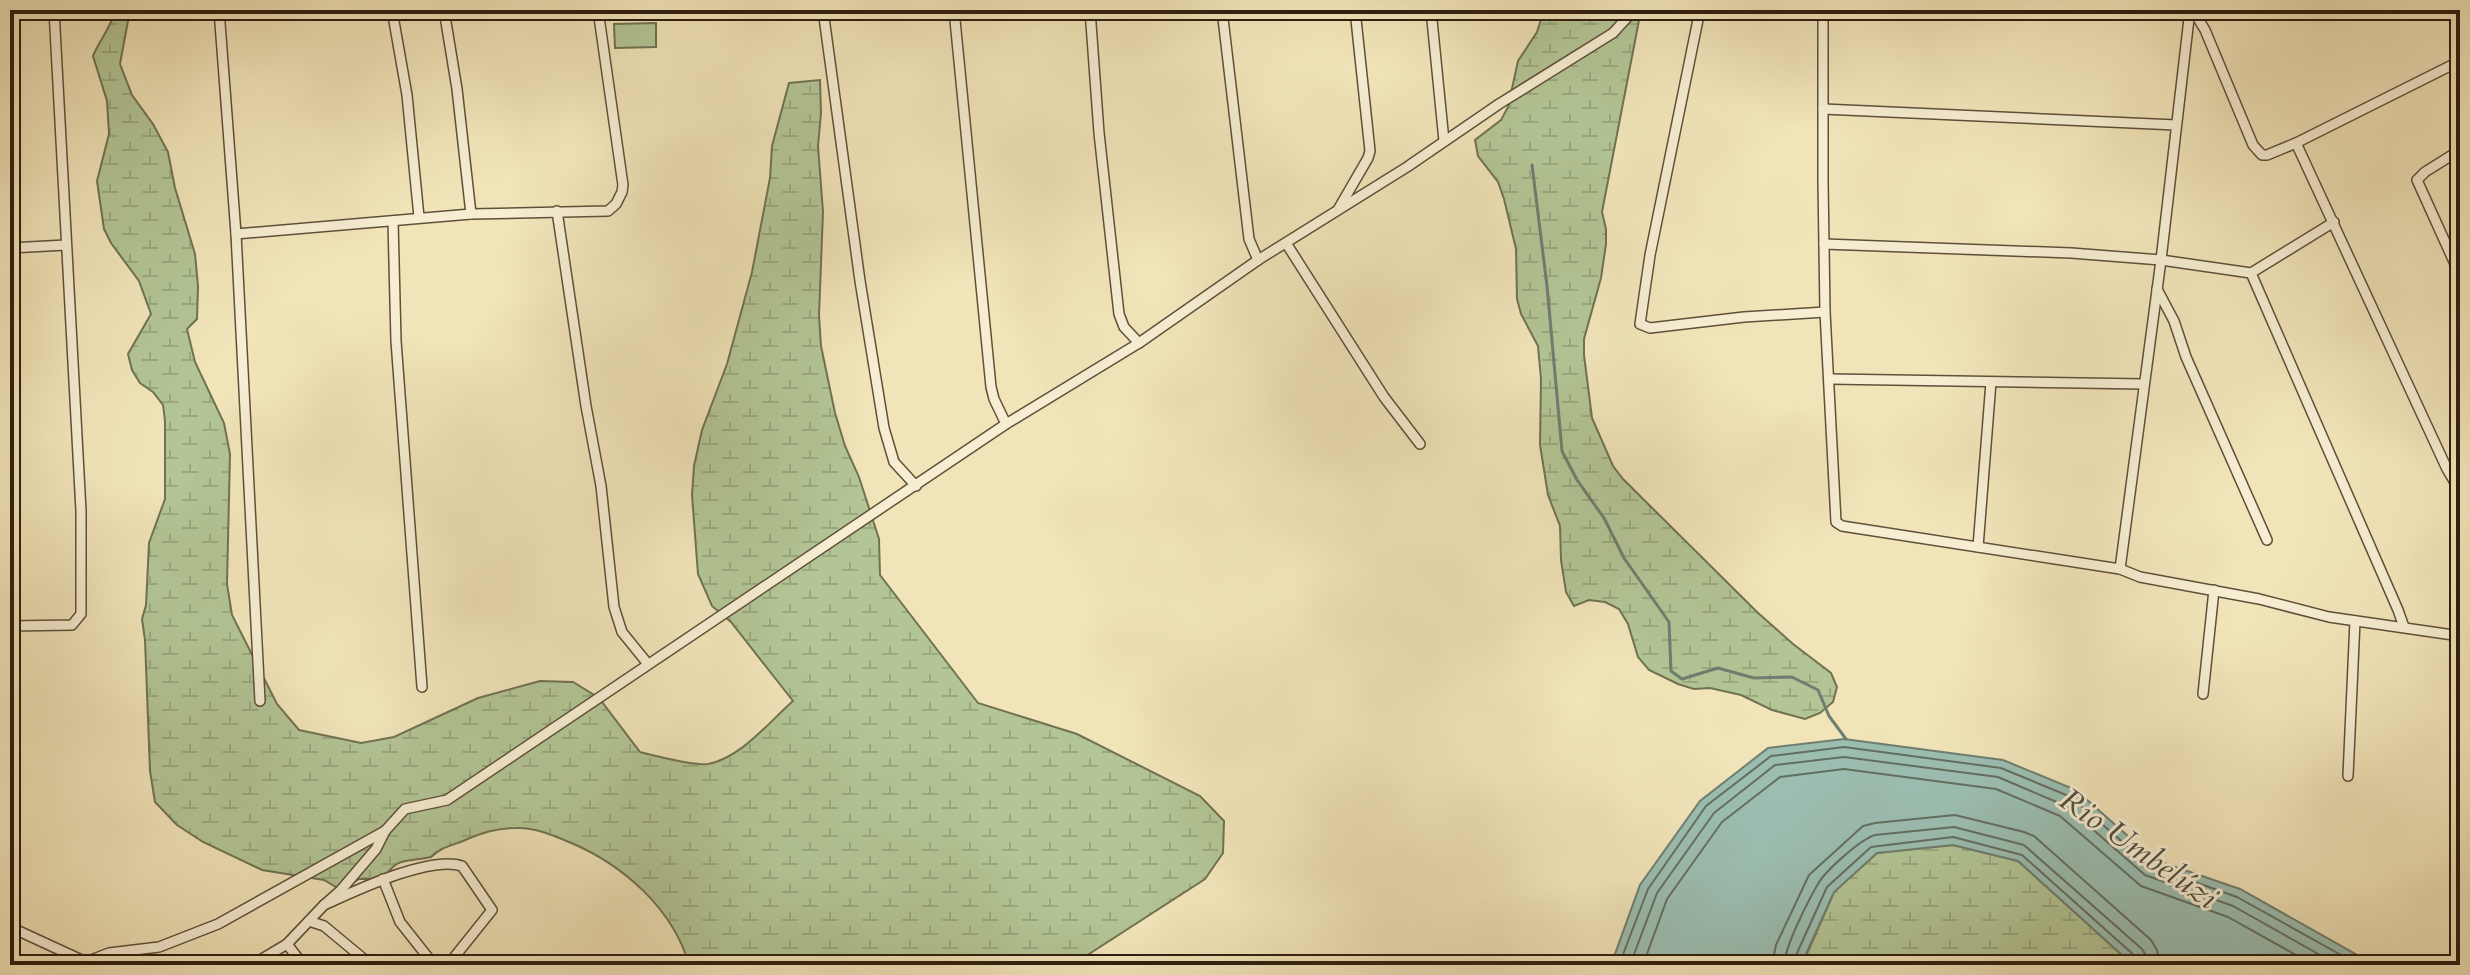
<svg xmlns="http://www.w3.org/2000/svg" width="2470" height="975" viewBox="0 0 2470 975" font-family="Cardo,serif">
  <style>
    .grass { fill: #b3c595; stroke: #707252; stroke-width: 2 }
    .wetland { fill: url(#wetland-marsh); stroke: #707252; stroke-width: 2 }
    .water { fill: #9bbeb1; stroke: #6f7e70; stroke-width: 2 }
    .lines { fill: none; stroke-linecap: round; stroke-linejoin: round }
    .shore { stroke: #646e60; stroke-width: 2 }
    .stream { stroke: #6f7e70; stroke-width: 3 }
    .street-casing { stroke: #5f503a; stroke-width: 12 }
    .street { stroke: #f6edd2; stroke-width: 9 }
    .labels { text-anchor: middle; stroke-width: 6; stroke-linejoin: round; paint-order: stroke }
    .water-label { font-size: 32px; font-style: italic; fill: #4f4e40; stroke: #f6edd2 }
  </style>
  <defs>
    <pattern id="wetland-marsh" width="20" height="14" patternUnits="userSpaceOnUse" patternTransform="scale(2)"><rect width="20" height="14" fill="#b3c595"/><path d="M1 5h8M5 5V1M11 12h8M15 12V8" fill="none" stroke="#9aa97f"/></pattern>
  </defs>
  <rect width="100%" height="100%" fill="#f1e4b9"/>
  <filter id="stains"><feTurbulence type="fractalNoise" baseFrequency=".0025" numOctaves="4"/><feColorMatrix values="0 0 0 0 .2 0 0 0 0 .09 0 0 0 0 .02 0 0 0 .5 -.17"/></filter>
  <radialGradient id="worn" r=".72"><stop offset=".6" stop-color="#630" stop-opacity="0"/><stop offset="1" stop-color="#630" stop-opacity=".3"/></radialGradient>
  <path class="grass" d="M656 23V47L615 48 614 24Z"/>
  <g class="wetland">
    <path d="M115 10H130L120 64 132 95 153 124 168 152 175 188 195 254 198 286 197 319 187 329 195 362 224 423 230 454 227 584 232 615 277 704 299 730 361 743 394 737 478 698 540 681 573 682 599 698 640 752C656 756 694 766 708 764 741 758 769 722 793 701L731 622 712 606 698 574 692 495 694 466 702 430 727 364 752 272 770 178 772 146 789 83 820 80 821 113 818 146 823 212 819 315 821 346 835 413 845 446 859 477 879 539 880 575 978 703 1077 734 1200 796 1224 821 1223 853 1205 879 1072 965H689C673 908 622 864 569 842 552 835 534 827 516 828 496 828 481 833 463 841 451 846 441 847 431 857 406 863 399 855 383 879H359L341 890 324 880 262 870 203 842 177 825 155 802 150 771 145 640 142 619 146 605 149 543 165 499V421L163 405 153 392 140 383 132 370 128 354 151 314 139 281 111 243 104 229 97 181 109 134 107 101 93 56C100 39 111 28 115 10Z"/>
    <path d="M1544 10H1641L1602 212 1606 229V244L1601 278 1584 339V355L1592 418 1613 466 1623 479 1757 612 1793 644 1831 673 1837 687 1833 702 1820 713 1805 719 1772 710 1741 695 1710 688 1694 689 1678 684 1649 670 1638 657 1628 624 1619 609 1605 602 1589 600 1574 606 1566 592 1561 560 1560 526 1548 495 1540 445 1541 379 1538 346 1521 314 1517 299 1516 249 1504 199 1498 182 1478 156 1475 140 1501 120 1508 107 1518 61 1537 32Z"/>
    <path d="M1953 845 2018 861 2133 965H1802L1834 892 1877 853Z"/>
  </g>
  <path class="water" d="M1844 739 2003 760 2076 790 2155 860 2240 889 2375 965H2133L2018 861 1953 845 1877 853 1834 892 1801 965H1611L1640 885 1700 801 1768 748Z"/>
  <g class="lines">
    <g class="shore">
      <path d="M1619 965 1648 889 1706 806 1771 756 1844 747 2001 768 2071 797 2150 866 2237 897 2359 965"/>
      <path d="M1630 965 1657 893 1714 813 1775 765 1844 757 1998 777 2066 806 2145 875 2233 906 2338 965"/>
      <path d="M1643 965 1667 899 1722 822 1780 777 1844 769 1996 789 2060 816 2141 886 2228 917 2314 965"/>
      <path d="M1772 965 1776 945 1809 875 1863 826 1875 823 1955 815 2024 832 2034 836 2151 940 2157 950 2160 965"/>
      <path d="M1784 965C1785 946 1808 901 1818 884 1825 871 1861 839 1875 835L1954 827 2024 845 2142 949 2147 957 2148 965"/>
      <path d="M1794 965 1797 953 1827 887 1871 847 1953 837 2022 855 2135 956 2138 965"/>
    </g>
    <path class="stream" d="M1532 165 1547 286 1562 451 1577 480 1604 518 1624 558 1669 622 1671 671 1682 679 1718 668 1754 678 1792 677 1818 690 1829 716 1846 739"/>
    <g class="street-casing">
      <g id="street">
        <path d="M219 10 236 234 260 701"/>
        <path d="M392 10 407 95 419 217"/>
        <path d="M444 10 457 89 471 214 608 211 616 204 622 192 623 185 598 10"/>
        <path d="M823 10 860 281 884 428 894 462 916 486"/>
        <path d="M954 10 991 387 994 399 1006 424"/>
        <path d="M1090 10 1099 133 1119 314 1124 327 1139 343"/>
        <path d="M1222 10 1249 239 1258 260"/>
        <path d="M1431 10 1444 141"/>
        <path d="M1700 10 1650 255 1640 324 1650 328 1744 317 1825 312"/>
        <path d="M1823 10V181L1825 312 1836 522 1842 526 2120 569 2140 577 2259 599 2329 617 2460 636"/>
        <path d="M2193 10 2205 30 2253 145 2262 155H2267L2296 143 2460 61"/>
        <path d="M1823 109 2176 125"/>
        <path d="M2296 143 2447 469 2460 491"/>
        <path d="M2460 150 2425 172 2417 180 2460 275"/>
        <path d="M1339 208 1368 158 1370 151 1355 10"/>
        <path d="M557 211 586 406 601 486 614 607 622 632 648 664"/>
        <path d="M393 221 396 341 422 687"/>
        <path d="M236 234 471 214"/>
        <path d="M1286 243 1384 397 1420 444"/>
        <path d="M1824 244 2071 253 2161 260 2251 273 2334 222"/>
        <path d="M10 248 66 245"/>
        <path d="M2251 273 2398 610 2404 627"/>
        <path d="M2157 289 2174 321 2186 357 2267 540"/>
        <path d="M1830 379 2144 384"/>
        <path d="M1978 547 1991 382"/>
        <path d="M2120 569 2161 260 2190 10"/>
        <path d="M10 626 72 625 81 614V511L54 10"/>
        <path d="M2203 694 2214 590"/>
        <path d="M2348 776 2355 621"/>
        <path d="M383 879 400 922 434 965"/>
        <path d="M324 905C355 891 430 855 462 866L492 910 448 965"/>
        <path d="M309 921 324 926 371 965"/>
        <path d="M10 927 86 962 109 953 159 947 218 924 385 831 405 809 447 800 1006 424 1139 343 1258 260 1407 167 1499 104 1613 33 1634 10"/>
        <path d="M287 944 303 965"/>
        <path d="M252 965 287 944 324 905 341 890 376 849 385 831"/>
        <path d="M631 965 632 963"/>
      </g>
    </g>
    <use href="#street" class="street"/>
  </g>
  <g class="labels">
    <g class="water-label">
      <text transform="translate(2139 848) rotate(35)" y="11">Rio Umbelúzi</text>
    </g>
  </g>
  <rect width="2470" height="975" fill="none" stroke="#f1e4b9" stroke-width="40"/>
  <rect x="12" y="12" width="2446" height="951" fill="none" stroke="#2e1e0f" stroke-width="4"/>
  <rect x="20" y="20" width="2430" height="935" fill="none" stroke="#2e1e0f" stroke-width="2"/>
  <rect width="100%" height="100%" filter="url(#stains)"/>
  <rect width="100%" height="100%" fill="url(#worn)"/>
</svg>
